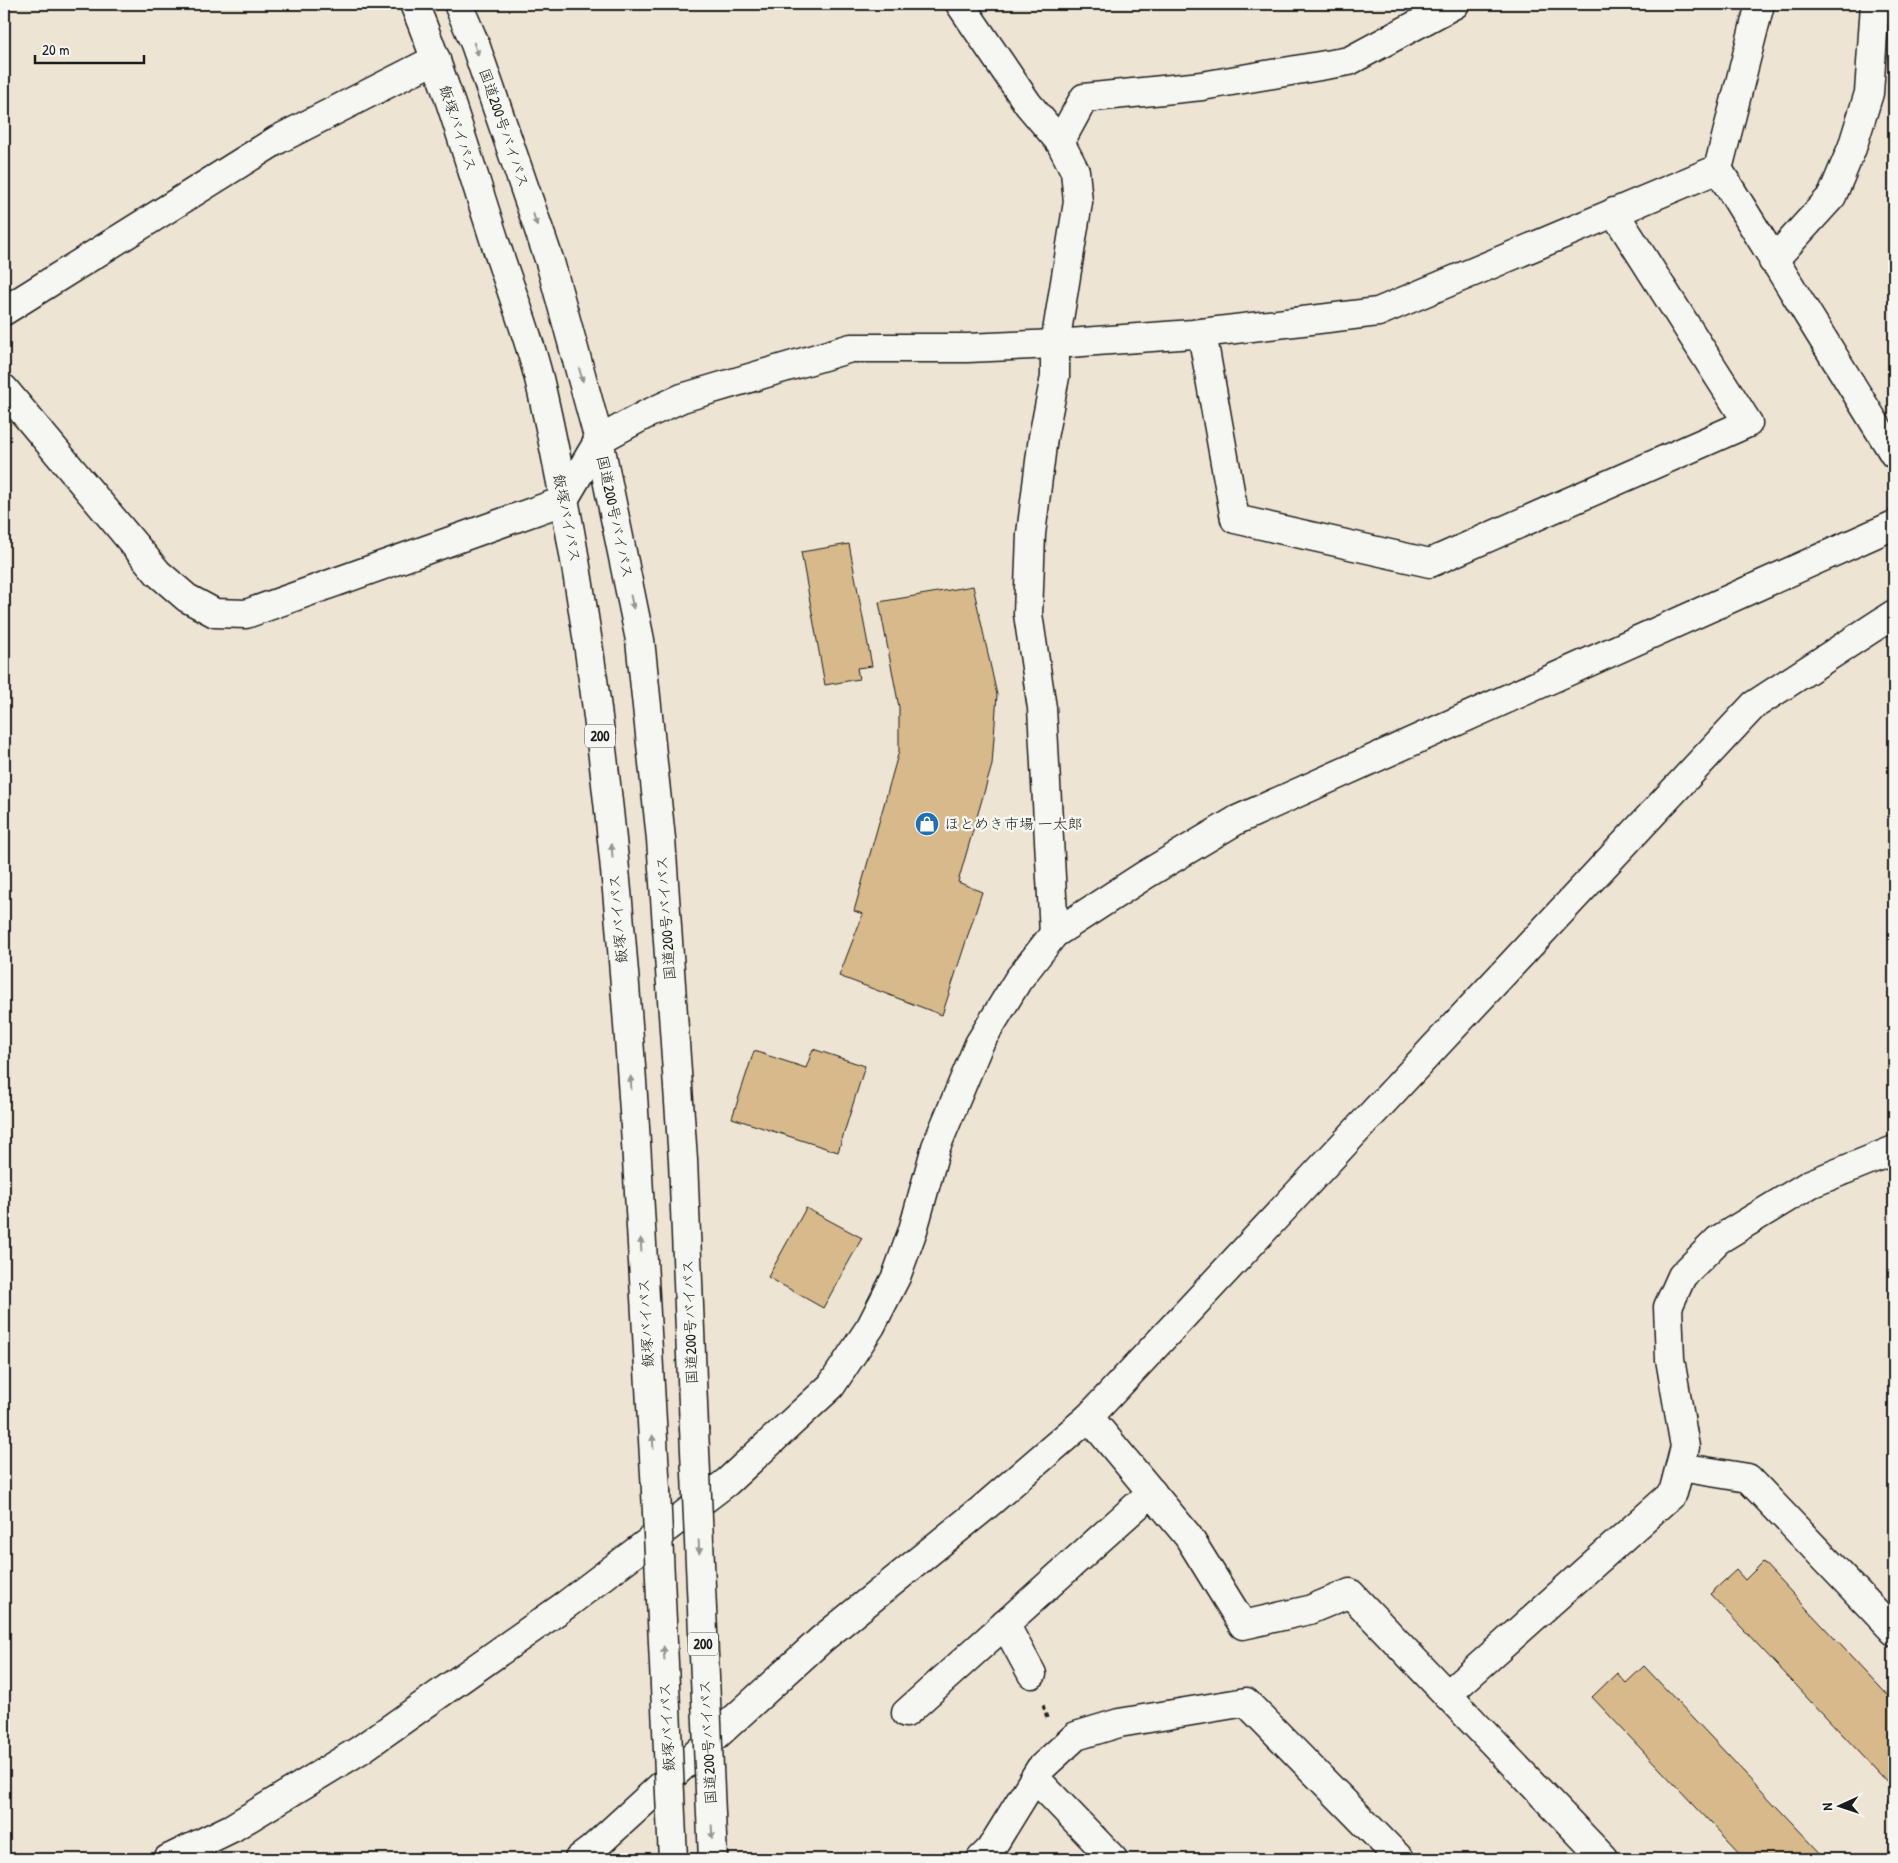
<svg xmlns="http://www.w3.org/2000/svg" width="1898" height="1863" viewBox="0 0 1898 1863" font-family="'Patrick Hand','Klee One',sans-serif">
  <style>
    .building { fill: #d7b98b; stroke: #1c1c1c }
    .lines { fill: none; stroke-linecap: round; stroke-linejoin: round }
    .minor-casing { stroke: #1c1c1c; stroke-width: 31 }
    .trunk-casing { stroke: #1c1c1c; stroke-width: 31 }
    .path { stroke: #1c1c1c; stroke-width: 3; stroke-dasharray: 5 4; stroke-linecap: butt }
    .minor { stroke: #f6f6f2; stroke-width: 28 }
    .trunk { stroke: #f6f6f2; stroke-width: 28 }
    .trunk-bridge-casing { stroke: #1c1c1c; stroke-width: 31; stroke-linecap: butt }
    .trunk-bridge { stroke: #f6f6f2; stroke-width: 28 }
    .oneway { fill: #949492 }
    .labels { text-anchor: middle; stroke-width: 5; stroke-linejoin: round; paint-order: stroke }
    .shield { fill: #f6f6f2; stroke: #5d5d5c; stroke-width: 1 }
    .shield-label { font-size: 14px; font-weight: bold; fill: #1c1c1c }
    .street-label { font-size: 15px; fill: #1c1c1c; stroke: #f6f6f2 }
    .poi-label { font-size: 15px; fill: #1c1c1c; stroke: #f6f6f2; text-anchor: start }
  </style>
  <rect width="100%" height="100%" fill="#ede4d3"/>
  <filter id="ink" filterUnits="userSpaceOnUse"><feTurbulence type="fractalNoise" baseFrequency=".02" numOctaves="2"/><feDisplacementMap in="SourceGraphic" scale="10" xChannelSelector="R" yChannelSelector="G"/><feConvolveMatrix kernelMatrix="1 2 1 2 8 2 1 2 1" color-interpolation-filters="sRGB"/></filter>
  <g filter="url(#ink)">
    <g class="building">
      <path d="M849 544 872 666 857 668 859 679 825 685 801 552Z"/>
      <path d="M973 586 997 695 992 765 958 882 982 892 942 1015 839 976 863 914 854 911 899 751V707L879 602Z"/>
      <path d="M813 1049 865 1066 838 1152 732 1118 754 1051 806 1068Z"/>
      <path d="M806 1208 862 1238 823 1308 768 1277Z"/>
      <path d="M1763 1562 1894 1702V1789L1710 1594 1736 1570 1745 1580Z"/>
      <path d="M1644 1666 1826 1859H1745L1592 1697 1617 1673 1626 1683Z"/>
      <path d="M1894 1797V1812L1887 1804Z"/>
    </g>
    <g class="lines">
      <g class="minor-casing">
        <g id="minor">
          <path d="M960 4 1028 104 1060 142 1075 171 1078 202 1055 344V377L1043 437 1031 534 1028 614 1042 708 1054 934"/>
          <path d="M1060 142 1084 98 1202 86 1349 61 1455 4"/>
          <path d="M1718 169 1760 4"/>
          <path d="M1773 261 1832 196 1852 148 1869 93 1875 4"/>
          <path d="M4 311 277 140 436 59"/>
          <path d="M1202 333 1235 519 1430 563 1748 423 1614 212"/>
          <path d="M4 389 158 573 187 598 215 613 246 614 563 501 599 440 645 415 682 398 851 348H967L1055 344 1193 334 1378 312 1718 169 1894 454"/>
          <path d="M1089 1417 1188 1536 1243 1625 1309 1610 1350 1593 1604 1859"/>
          <path d="M1680 1467 1748 1478 1894 1631"/>
          <path d="M1005 1624 1032 1674"/>
          <path d="M1447 1695 1673 1493 1685 1447 1670 1359 1668 1307 1682 1276 1718 1240 1810 1184 1894 1150"/>
          <path d="M906 1713 1152 1492"/>
          <path d="M1035 1778 1113 1859"/>
          <path d="M168 1859 232 1828 360 1750 567 1604 727 1482 831 1386 871 1326 896 1277 913 1230 936 1147 979 1044 1018 980 1054 934 1145 875 1237 820 1894 525"/>
          <path d="M579 1859 591 1850 822 1639 981 1510 1089 1417 1754 705 1894 614"/>
          <path d="M981 1859 990 1850 1040 1769 1076 1736 1119 1723 1246 1702 1400 1859"/>
        </g>
      </g>
      <g class="trunk-casing">
        <g id="trunk">
          <path d="M414 4C446 81 469 162 495 242 510 289 530 338 541 387 623 748 634 1122 656 1491"/>
          <path d="M458 4 475 44 550 262 599 440 640 640 661 839 683 1160 694 1428"/>
        </g>
      </g>
      <path class="path" d="M1043 1705 1047 1718"/>
      <use href="#minor" class="minor"/>
      <use href="#trunk" class="trunk"/>
      <g class="trunk-bridge-casing">
        <g id="trunk-bridge">
          <path d="M694 1428 713 1859"/>
          <path d="M656 1491 673 1859"/>
        </g>
      </g>
      <use href="#trunk-bridge" class="trunk-bridge"/>
    </g>
    <defs><path id="oneway-solid" d="M-6-.8H1V-3.2L6.5 0L1 3.2V.8H-6Z" transform="scale(1.25)"/></defs>
    <g class="oneway">
      <use href="#oneway-solid" transform="translate(476 49) rotate(70)"/>
      <use href="#oneway-solid" transform="translate(535 219) rotate(71)"/>
      <use href="#oneway-solid" transform="translate(581 375) rotate(74)"/>
      <use href="#oneway-solid" transform="translate(632 602) rotate(78)"/>
      <use href="#oneway-solid" transform="translate(612 851) rotate(-95)"/>
      <use href="#oneway-solid" transform="translate(631 1083) rotate(-93)"/>
      <use href="#oneway-solid" transform="translate(641 1245) rotate(-93)"/>
      <use href="#oneway-solid" transform="translate(653 1442) rotate(-93)"/>
      <use href="#oneway-solid" transform="translate(699 1547) rotate(87)"/>
      <use href="#oneway-solid" transform="translate(664 1653) rotate(-93)"/>
      <use href="#oneway-solid" transform="translate(712 1832) rotate(87)"/>
    </g>
  </g>
  <defs>
    <g id="shop-disc" transform="scale(1.25)"><circle r="9.5" fill="#1f6fb2" stroke="#f6f6f2"/><path d="M-5-2.5h2.3a2.7 3.5 0 0 1 5.4 0H5L5.5 6h-11ZM-1.5-2.5h3a1.5 2.3 0 0 0-3 0Z" fill="#fff"/></g>
  </defs>
  <g fill-rule="evenodd">
    <use href="#shop-disc" x="927" y="824"/>
  </g>
  <g class="labels">
    <g class="shield">
      <rect x="585" y="724.5" width="30" height="23" rx="4"/>
      <rect x="688" y="1632.5" width="30" height="23" rx="4"/>
    </g>
    <g class="shield-label">
      <text x="600" y="741">200</text>
      <text x="703" y="1649">200</text>
    </g>
    <g class="street-label">
      <text transform="translate(458 128) rotate(72)" y="5">飯塚バイパス</text>
      <text transform="translate(504 128) rotate(71)" y="5">国道200号バイパス</text>
      <text transform="translate(615 517) rotate(78)" y="5">国道200号バイパス</text>
      <text transform="translate(567 518) rotate(79)" y="5">飯塚バイパス</text>
      <text transform="translate(666 918) rotate(-94)" y="5">国道200号バイパス</text>
      <text transform="translate(618 919) rotate(-95)" y="5">飯塚バイパス</text>
      <text transform="translate(690 1322) rotate(-92)" y="5">国道200号バイパス</text>
      <text transform="translate(646 1323) rotate(-93)" y="5">飯塚バイパス</text>
      <text transform="translate(667 1727) rotate(-93)" y="5">飯塚バイパス</text>
      <text transform="translate(708 1742) rotate(-93)" y="5">国道200号バイパス</text>
    </g>
    <g class="poi-label">
      <text x="944" y="829">ほとめき市場 一太郎</text>
    </g>
  </g>
  <rect width="1898" height="1863" fill="none" stroke="#f6f6f2" stroke-width="20"/>
  <rect x="10" y="10" width="1878" height="1843" fill="none" stroke="#1c1c1c" stroke-width="2" filter="url(#ink)"/>
  <g transform="translate(1840 1806) rotate(267)" stroke="#f6f6f2" stroke-width="4" paint-order="stroke">
  <path d="M0-4L9 19L0 12L-9 19Z" fill="#1c1c1c"/>
  <text y="-8" font-size="14" font-weight="bold" text-anchor="middle" fill="#1c1c1c">N</text>
  </g>
  <path d="M35 55v8h109v-8" fill="none" stroke="#1c1c1c" stroke-width="2.5"/>
  <text x="42" y="55" font-size="15" fill="#1c1c1c" stroke="#f6f6f2" stroke-width="4" paint-order="stroke">20 m</text>
</svg>
